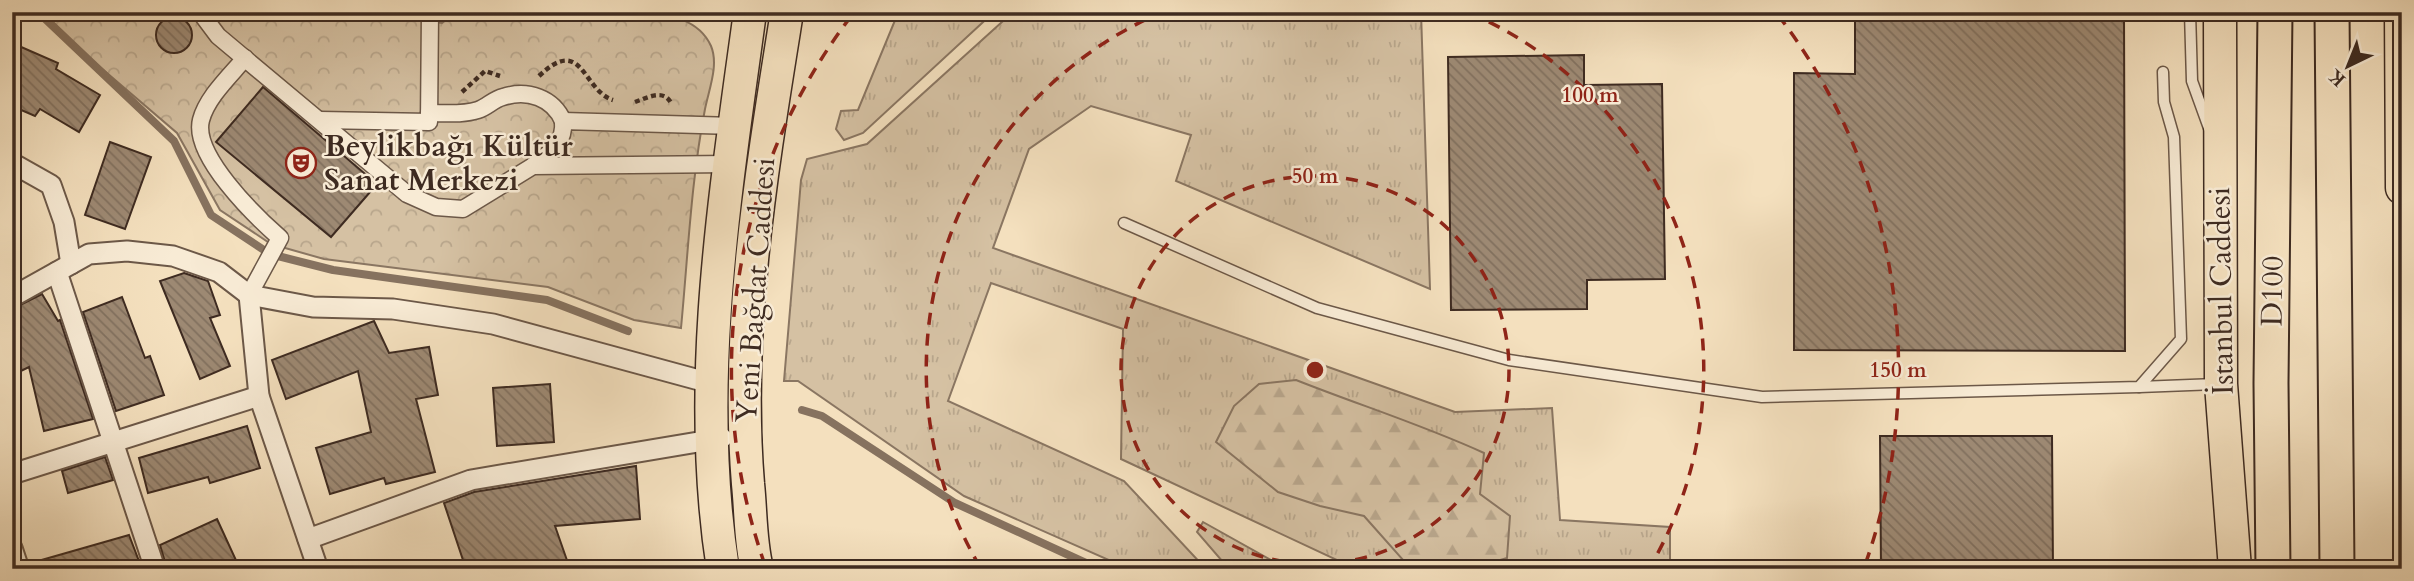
<svg xmlns="http://www.w3.org/2000/svg" width="2414" height="581" viewBox="0 0 2414 581" font-family="Cardo,serif">
  <style>
    .grass { fill: url(#grass-tufts); stroke: #8a7662; stroke-width: 2 }
    .forest { fill: url(#forest-firs); stroke: #8a7662; stroke-width: 2 }
    .park { fill: url(#park-crowns); stroke: #8a7662; stroke-width: 2 }
    .lines { fill: none; stroke-linecap: round; stroke-linejoin: round }
    .stream { stroke: #86725f; stroke-width: 8 }
    .building { fill: url(#building-back-hatch); stroke: #3e2b21; stroke-width: 2 }
    .service-casing { stroke: #6c5848; stroke-width: 13 }
    .pedestrian-casing { stroke: #6c5848; stroke-width: 19 }
    .minor-casing { stroke: #6c5848; stroke-width: 23 }
    .primary-casing { stroke: #3e2b21; stroke-width: 35 }
    .trunk-casing { stroke: #3e2b21; stroke-width: 37 }
    .path { stroke: #3e2b21; stroke-width: 4.5; stroke-dasharray: 5 3.5; stroke-linecap: butt }
    .service { stroke: #f8ebd5; stroke-width: 10 }
    .pedestrian { stroke: #f8ebd5; stroke-width: 16 }
    .minor { stroke: #f8ebd5; stroke-width: 19 }
    .primary { stroke: #f4e0be; stroke-width: 32 }
    .trunk { stroke: #f4e0be; stroke-width: 33 }
    .ring { fill: none; stroke: #8f2418; stroke-width: 3.5; stroke-dasharray: 12 9 }
    .labels { text-anchor: middle; stroke-width: 5; stroke-linejoin: round; paint-order: stroke }
    .poi-label { font-size: 30px; font-weight: bold; fill: #3e2b21; stroke: #f8ebd5; text-anchor: start }
    .street-label { font-size: 30px; fill: #3e2b21; stroke: #f8ebd5 }
    .centre { fill: #8f2418; stroke: #f8ebd5; stroke-width: 3.5 }
    .ring-label { font-size: 21px; text-anchor: middle; font-weight: bold; fill: #8f2418; stroke: #f8ebd5; stroke-width: 5; stroke-linejoin: round; paint-order: stroke }
  </style>
  <defs>
    <pattern id="grass-tufts" width="24" height="20" patternUnits="userSpaceOnUse" patternTransform="scale(1.75)"><rect width="24" height="20" fill="#d5c1a3"/><path d="M3 7l-1-3M5 7V3M7 7l1-3M15 17l-1-3M17 17v-4M19 17l1-3" fill="none" stroke="#b8a68c"/></pattern>
    <pattern id="forest-firs" width="22" height="20" patternUnits="userSpaceOnUse" patternTransform="scale(1.75)"><rect width="22" height="20" fill="#d5c1a3"/><path d="M5 1l3.5 6h-7zM16 11l3.5 6h-7z" fill="#b8a68c"/></pattern>
    <pattern id="park-crowns" width="20" height="18" patternUnits="userSpaceOnUse" patternTransform="scale(1.75)"><rect width="20" height="18" fill="#d5c1a3"/><path d="M2 6a3 3 0 1 1 6 0M12 15a3 3 0 1 1 6 0" fill="none" stroke="#b8a68c"/></pattern>
    <pattern id="building-back-hatch" width="6" height="6" patternUnits="userSpaceOnUse" patternTransform="scale(1.75)"><rect width="6" height="6" fill="#9d8973"/><path d="M-1 5l2 2M0 0l6 6M5-1l2 2" fill="none" stroke="#81705e"/></pattern>
  </defs>
  <rect width="100%" height="100%" fill="#f4e0be"/>
  <filter id="stains"><feTurbulence type="fractalNoise" baseFrequency=".00286" numOctaves="4"/><feColorMatrix values="0 0 0 0 .2 0 0 0 0 .09 0 0 0 0 .02 0 0 0 .5 -.17"/></filter>
  <radialGradient id="worn" r=".72"><stop offset=".6" stop-color="#630" stop-opacity="0"/><stop offset="1" stop-color="#630" stop-opacity=".3"/></radialGradient>
  <g class="grass">
    <path d="M994 12 863 133 844 140 836 129 841 111 858 110 898 13Z"/>
    <path d="M1013 12H1086L1090 16 1094 12H1421L1430 289 1176 181 1191 135 1091 106 1029 149 993 248 1455 412 1552 408 1560 520 1670 527V569H1356L1121 459 1123 329 991 283 948 401 1124 481 1206 569H1129L964 496 798 381H784L801 180 807 159 867 144Z"/>
    <path d="M1203 522 1287 569H1229L1197 532Z"/>
  </g>
  <path class="forest" d="M1296 380C1359 405 1423 425 1484 453L1480 494 1510 516 1507 558 1470 569H1426L1403 560 1364 516 1320 506 1278 492 1216 442 1234 406 1259 384Z"/>
  <path class="park" d="M43 12H404L417 20 442 23 456 12H642C668 14 699 19 711 46 719 65 709 89 705 109 691 181 688 255 681 328L634 320 548 287 324 259 271 244 220 210 177 133 73 44Z"/>
  <g class="lines">
    <g class="stream">
      <path d="M38 12 174 141 211 215 270 254 333 270 547 300 628 331"/>
      <path d="M802 410 822 416 955 503 1099 569"/>
    </g>
  </g>
  <g class="building">
    <path d="M1855 12H2124L2125 351 1794 350V73L1855 74Z"/>
    <circle cx="174" cy="35" r="18"/>
    <path d="M12 43 58 63 56 69 100 95 79 132 40 109 35 116 12 106Z"/>
    <path d="M1584 55V85L1662 84 1665 279 1587 280V309L1451 310 1448 57Z"/>
    <path d="M263 87 377 184 331 237 216 142Z"/>
    <path d="M110 142 151 157 125 229 85 215Z"/>
    <path d="M184 273 208 281 220 315 210 318 230 366 200 379 160 281Z"/>
    <path d="M42 294 58 321 60 320 93 419 44 431 29 367 21 371 12 356V309Z"/>
    <path d="M122 297 145 358 150 356 164 395 116 411 83 312Z"/>
    <path d="M374 321 389 353 429 347 438 395 416 399 435 472 386 484 384 478 330 494 316 448 371 432 358 371 286 399 272 360Z"/>
    <path d="M550 384 554 442 497 446 493 388Z"/>
    <path d="M247 426 260 468 210 483 208 477 148 493 139 458Z"/>
    <path d="M1880 436H2052L2053 569H1881Z"/>
    <path d="M105 457 113 480 68 493 62 471Z"/>
    <path d="M636 466 640 519 555 526 570 569H466L444 503 474 492Z"/>
    <path d="M217 519 240 569H167L160 545Z"/>
    <path d="M129 535 142 569H32L31 563Z"/>
  </g>
  <g class="lines">
    <g class="service-casing">
      <g id="service">
        <path d="M2190 12 2192 81 2209 128"/>
        <path d="M1124 223 1317 308 1509 360 1762 397 2139 387 2181 339 2174 137 2164 102 2163 72"/>
        <path d="M2139 387 2216 384"/>
      </g>
    </g>
    <g class="pedestrian-casing">
      <g id="pedestrian">
        <path d="M200 12 218 36 407 194 436 207 463 209 533 166 729 164"/>
        <path d="M245 58C230 76 207 97 201 120 192 155 255 216 280 238L249 295"/>
        <path d="M429 113C445 113 463 115 478 110 487 107 494 99 503 97 528 89 553 98 563 121"/>
        <path d="M320 120 429 122 430 12"/>
        <path d="M533 166C550 153 565 144 563 121L734 126"/>
      </g>
    </g>
    <g class="minor-casing">
      <g id="minor">
        <path d="M12 163 51 185 64 222 71 264"/>
        <path d="M57 272 155 569"/>
        <path d="M249 295 259 396 318 569"/>
        <path d="M12 297 89 254 127 251 173 256 219 272 249 295 313 307 393 309 493 324 710 383"/>
        <path d="M12 474 259 396"/>
        <path d="M308 539 471 480 722 438"/>
        <path d="M12 548 19 569"/>
      </g>
    </g>
    <g class="primary-casing">
      <g id="primary">
        <path d="M2220 12 2221 384 2235 569"/>
        <path d="M2401 12 2402 188"/>
        <path d="M723 569C694 384 725 196 750 12"/>
        <path d="M757 569C750 541 751 512 748 484 735 326 762 168 787 12"/>
      </g>
    </g>
    <g class="trunk-casing">
      <g id="trunk">
        <path d="M2332 12 2337 569"/>
        <path d="M2273 569 2271 383 2275 12"/>
      </g>
    </g>
    <g class="path">
      <path d="M539 76C583 34 582 90 613 100"/>
      <path d="M462 92 485 71 500 76"/>
      <path d="M635 102C649 97 665 88 672 105"/>
    </g>
    <use href="#service" class="service"/>
    <use href="#pedestrian" class="pedestrian"/>
    <use href="#minor" class="minor"/>
    <use href="#primary" class="primary"/>
    <use href="#trunk" class="trunk"/>
  </g>
  <g class="ring">
    <circle cx="1315" cy="370" r="194"/>
    <path d="M980 567A389 389 0 0 1 1160 13M1470 13A389 389 0 0 1 1650 567"/>
    <path d="M765 565A583 583 0 0 1 852 15M1778 15A583 583 0 0 1 1865 565"/>
  </g>
  <defs>
    <g id="theatre-ring" transform="scale(1.575)"><circle r="9.5" fill="#f8ebd5" stroke="#8f2418" stroke-width="1.5"/><path d="M-5-5.5Q0-4 5-5.5V0Q5 5 0 6Q-5 5-5 0ZM-3.3-2.5H-1v1.5H-3.3ZM1-2.5H3.3v1.5H1ZM-2.8 1Q0 5.5 2.8 1Z" fill="#8f2418"/></g>
  </defs>
  <g fill-rule="evenodd">
    <use href="#theatre-ring" x="301" y="163"/>
  </g>
  <g class="labels">
    <g class="poi-label">
      <text x="324" y="156">Beylikbağı Kültür<tspan x="324" dy="34">Sanat Merkezi</tspan></text>
    </g>
    <g class="street-label">
      <text transform="translate(755 290) rotate(-86)" y="10">Yeni Bağdat Caddesi</text>
      <text transform="translate(2221 291) rotate(-91)" y="10">İstanbul Caddesi</text>
      <text transform="translate(2272 291) rotate(-89)" y="10">D100</text>
    </g>
  </g>
  <circle cx="1315" cy="370" r="10" class="centre"/>
  <g class="ring-label">
    <text x="1590" y="102">100 m</text>
    <text x="1315" y="183">50 m</text>
    <text x="1898" y="377">150 m</text>
  </g>
  <rect width="2414" height="581" fill="none" stroke="#f4e0be" stroke-width="42"/>
  <rect x="14" y="14" width="2386" height="553" fill="none" stroke="#3e2b21" stroke-width="3.5"/>
  <rect x="21" y="21" width="2372" height="539" fill="none" stroke="#3e2b21" stroke-width="2"/>
  <g transform="translate(2348 66) rotate(223)" stroke="#f8ebd5" stroke-width="5" paint-order="stroke">
  <path d="M0-5L12 26L0 18L-12 26Z" fill="#3e2b21"/>
  <text y="-10" font-size="19" font-weight="bold" text-anchor="middle" fill="#3e2b21">K</text>
  </g>
  <rect width="100%" height="100%" filter="url(#stains)"/>
  <rect width="100%" height="100%" fill="url(#worn)"/>
</svg>
